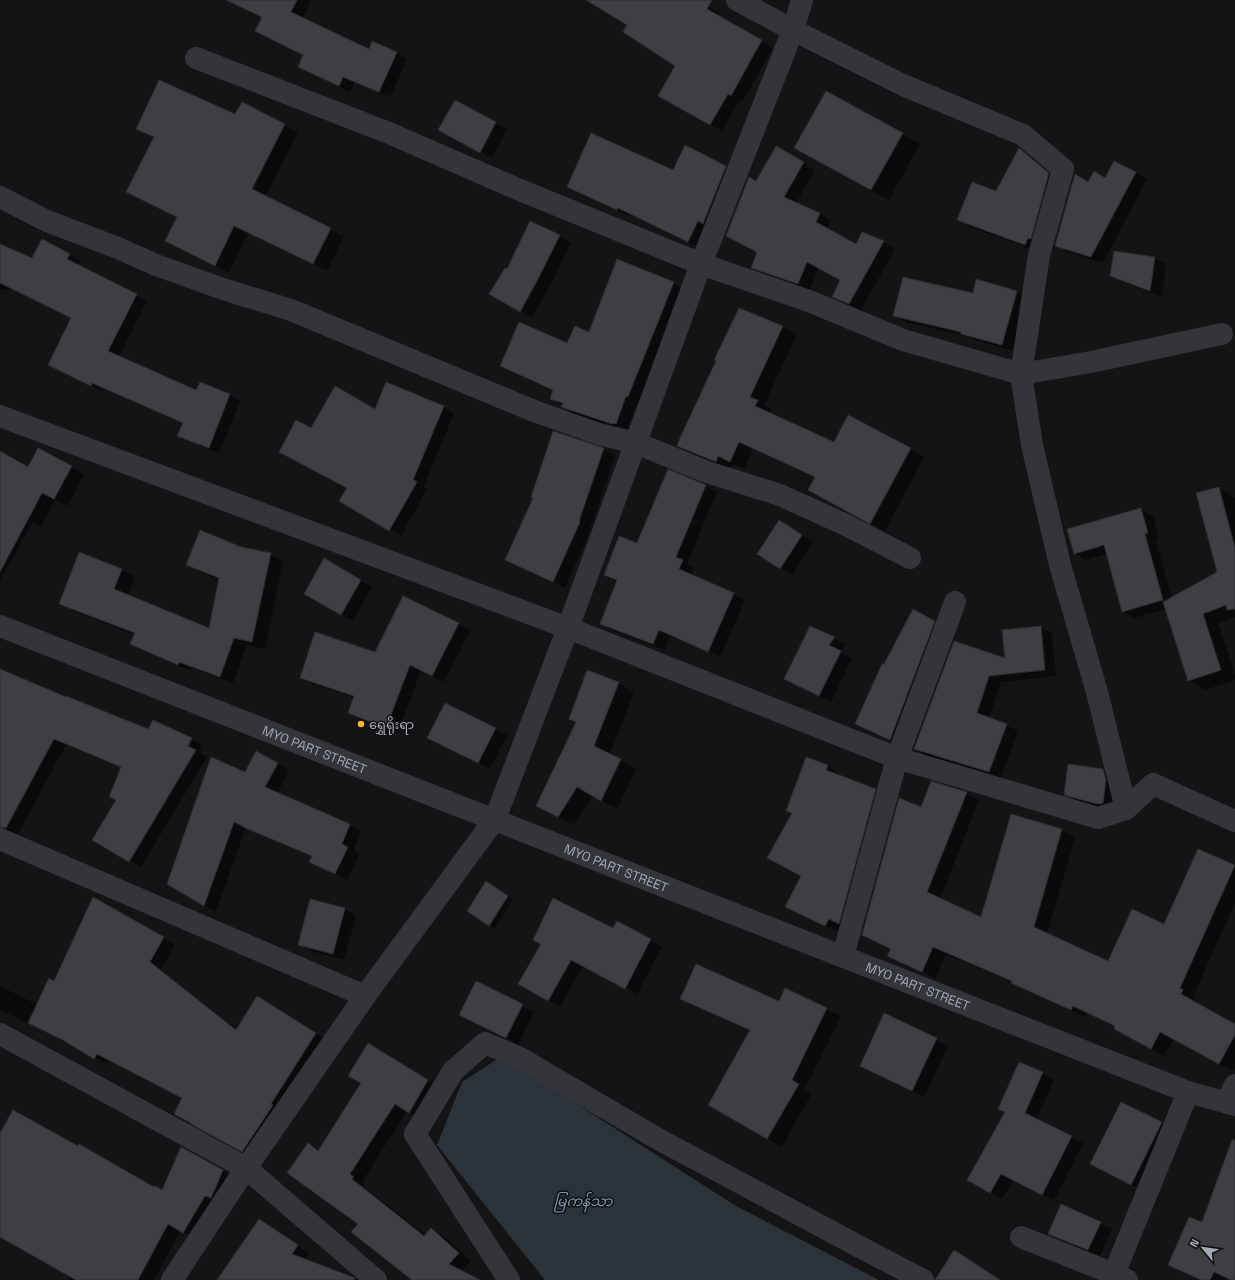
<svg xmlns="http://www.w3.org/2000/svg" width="1235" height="1280" viewBox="0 0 1235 1280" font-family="'Space Grotesk','Noto Sans Myanmar',sans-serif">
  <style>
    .water { fill: #2a323a }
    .shadow { fill: #0007 }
    .building { fill: #3e3f42; stroke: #2e2e32 }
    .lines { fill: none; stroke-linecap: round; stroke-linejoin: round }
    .street { stroke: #34353b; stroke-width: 22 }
    .poi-dot { fill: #f7b52a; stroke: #0f0f10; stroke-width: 1.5 }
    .labels { text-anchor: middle; stroke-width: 3; stroke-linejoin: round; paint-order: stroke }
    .poi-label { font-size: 13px; fill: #a5aab6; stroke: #0f0f10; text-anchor: start }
    .street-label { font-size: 13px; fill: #a5aab6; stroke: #0f0f10 }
    .water-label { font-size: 14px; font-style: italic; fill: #7b97b2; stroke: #0f0f10 }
  </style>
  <rect width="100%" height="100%" fill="#141415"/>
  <path class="water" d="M502 1056 736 1206 879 1280H545L437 1145 462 1082Z"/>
  <g class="shadow">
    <path d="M260 0H311L303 18 369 50 396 52 407 59 391 97 355 82 350 92 299 67 304 56 256 31 263 17Z"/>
    <path d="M588 0H699L719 13 718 16 773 48 743 101 740 100 722 131 660 96 676 66 629 25Z"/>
    <path d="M826 92 920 144 889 200 813 158Z"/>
    <path d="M242 104 298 132 265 197 344 236 327 271 248 233 229 273 166 241 177 217 140 199 154 138 138 129 236 116Z"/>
    <path d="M496 123 507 129 492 158 451 137Z"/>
    <path d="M776 148 815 170 796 203 820 214 831 221 827 229 857 245 863 233 884 242 895 249 861 310 845 303 833 297 841 280 819 268 810 290 764 274 752 267 758 252 756 182Z"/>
    <path d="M1019 149 1031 156 1060 181 1037 251 970 227 959 220 996 192Z"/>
    <path d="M726 167 737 173 700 248 630 213 629 216 579 193 568 187 674 171Z"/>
    <path d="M1135 173 1147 179 1103 263 1067 252 1056 245 1088 183Z"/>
    <path d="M559 236 571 243 550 286 532 317 491 294 508 271Z"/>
    <path d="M69 255 80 261 77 265 147 301 119 357 197 392 200 383 230 395 240 401 219 453 189 441 179 435 183 424 103 388 102 391 60 370 72 318 13 290H0V260H32Z"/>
    <path d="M1155 258 1166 264 1162 297 1123 282 1111 276Z"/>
    <path d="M673 283 685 289 640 403 638 402 627 429 624 428V430L615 428 574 414 563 407V405L551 398 554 391 513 373 501 366 568 345Z"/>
    <path d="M1017 292 1028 298 1013 351 974 340 968 337 906 322 895 316 973 294Z"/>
    <path d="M739 309 783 327 797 335 764 405 771 409 769 414 834 443 910 449 924 457 885 531 823 498 816 478 753 449 744 469 733 464 730 469 693 454 679 446Z"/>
    <path d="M443 407 454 413 424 487 427 489 401 536 341 500 348 488 311 429 376 411Z"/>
    <path d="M604 449 615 456 590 529H591L565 588 518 566 506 560Z"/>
    <path d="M0 452 29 469 71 467 84 475 68 506 55 500 41 527 32 523 0 580Z"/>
    <path d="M668 471 706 486 717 492 687 564 694 567 691 575 734 594 745 600 720 657 670 636 665 650 613 631 601 624 617 582 605 575 637 544Z"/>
    <path d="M1219 488 1235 498V617L1218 623 1235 675V680L1205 690 1189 681 1167 609 1134 618 1123 611 1107 554 1086 560 1075 553 1141 509 1153 516 1159 539 1156 540 1172 598 1218 573Z"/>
    <path d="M791 528 813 542 792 575 781 568Z"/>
    <path d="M241 548 270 554 283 561 265 649 247 645 233 683 192 668 191 671 144 651 131 644 135 635 73 611 60 603 80 553 122 570 135 577 128 596 209 629 220 580 200 572 187 565Z"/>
    <path d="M324 560 372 587 353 621 305 593Z"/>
    <path d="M934 622 946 628 902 746 868 731 856 724Z"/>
    <path d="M458 624 470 631 444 682 421 670 398 733 360 719 349 712 355 698 312 684 301 677Z"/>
    <path d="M1041 627 1052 633 1056 676 1001 682 989 718 1006 725 1018 731 1001 778 926 756 915 749 955 642 1006 659Z"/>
    <path d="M834 637 846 644 840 652 852 659 831 702 797 685Z"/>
    <path d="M0 670 66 698 149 730 191 739 203 746 199 753 207 757 141 867 94 839 117 801 110 797 122 768 66 745 18 834 11 833 0 827Z"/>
    <path d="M588 671 619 683 634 692 610 754 636 769 617 809 593 795 574 825 537 806 577 723 570 719Z"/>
    <path d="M495 729 507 735 490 769 440 744Z"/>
    <path d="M278 763 289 770 277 794 349 825 361 831 354 851 360 854 347 880 310 862 313 857 263 836 246 827 216 912 168 884 246 774Z"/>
    <path d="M827 766 839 773 838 775 875 790 887 797 837 932 787 907 802 876 768 857Z"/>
    <path d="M1103 770 1115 776 1117 788 1112 810 1077 801 1066 794Z"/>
    <path d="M966 793 979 800 940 899 981 918 1012 815 1062 830 1075 838 1047 934 1108 962 1164 925 1198 850 1235 866V903L1193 997 1195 998 1194 1002 1235 1025V1069H1234L1232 1071 1174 1038 1164 1056 1128 1036 1116 1027 1087 1013 1085 1017 1025 990 1012 982 946 954 935 978 902 963 889 956 892 949 863 934 922 808Z"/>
    <path d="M492 885 513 899 495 928 468 911Z"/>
    <path d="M94 899 175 944 161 970 237 1030 269 1004 327 1040 254 1157 175 1114 183 1098 109 1060 106 1064 73 1044 0 1010V986L38 1005 54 982Z"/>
    <path d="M344 909 356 916 344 960 311 951 299 945Z"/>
    <path d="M614 929 650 940 662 947 637 994 583 966 560 1007 519 984Z"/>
    <path d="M476 982 534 1012 518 1044 472 1021Z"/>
    <path d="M786 989 827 1009 841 1017 805 1089 812 1093 782 1147 709 1105 751 1031 695 1006 681 998 779 1003Z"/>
    <path d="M885 1015 948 1046 924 1097 861 1066Z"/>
    <path d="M381 1051 440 1088 421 1119 407 1111 362 1182 365 1184 364 1187 426 1235 432 1229 444 1236 471 1261 461 1271 478 1280H414L359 1224 308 1144 319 1151Z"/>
    <path d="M1019 1063 1043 1073 1054 1080 1036 1120 1083 1143 1054 1201 1013 1180 1002 1199 969 1180 1006 1112Z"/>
    <path d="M1122 1103 1173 1130 1143 1191 1092 1164Z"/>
    <path d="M0 1135 163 1191 223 1171 235 1178 196 1239 181 1230 154 1280H68L70 1276 0 1228Z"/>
    <path d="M1235 1175V1280H1231L1226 1277 1225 1280H1199L1169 1265 1202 1224Z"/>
    <path d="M260 1220 309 1253 304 1260 356 1280H232Z"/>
    <path d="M1100 1223 1112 1229 1100 1256 1060 1240 1049 1234Z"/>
  </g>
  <g class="building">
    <path d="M226 0H297L291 12 369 49 372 41 397 52 379 92 343 77 339 86 298 67 303 55 255 31 262 17Z"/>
    <path d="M586 0H712L707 9 762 40 731 96 728 94 710 125 658 96 675 66 623 32 627 25Z"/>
    <path d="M159 80 235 114 242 102 285 124 252 189 331 228 313 264 234 226 215 266 165 241 177 217 126 192 154 137 136 129Z"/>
    <path d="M826 91 903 133 871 190 794 148Z"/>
    <path d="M455 100 496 122 480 153 438 130Z"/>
    <path d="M591 133 673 170 685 145 726 166 703 224 698 221 688 242 618 208 617 210 567 187Z"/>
    <path d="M776 146 804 162 784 197 820 213 816 222 856 244 862 232 884 241 849 304 832 297 840 280 807 262 798 284 751 268 757 252 726 236 749 177 756 181Z"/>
    <path d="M1019 148 1049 173 1031 239 1028 238 1025 245 957 220 972 182 996 191Z"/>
    <path d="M1114 161 1136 172 1091 257 1055 246 1075 174 1088 182 1094 171 1105 178Z"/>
    <path d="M530 221 560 235 538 279 520 312 489 294 505 268 507 269Z"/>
    <path d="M42 239 70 254 67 259 137 294 108 351 196 390 200 382 230 394 209 448 177 436 183 423 92 383 91 386 48 365 71 318 0 283V244L32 258Z"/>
    <path d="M1114 251 1155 257 1150 291 1110 276Z"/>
    <path d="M617 259 674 282 628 397 626 396 616 424 613 423 612 424 561 407 563 403 550 399 553 390 500 366 519 322 567 343 575 326 589 332Z"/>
    <path d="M903 277 973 293 976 279 1017 291 1002 345 961 334V332L893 316Z"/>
    <path d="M739 308 783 326 750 397 758 400 755 406 834 442 848 415 911 448 870 524 808 490 815 477 739 442 730 462 718 456 716 462 677 446 680 438 716 361 714 360Z"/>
    <path d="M386 382 444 406 413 480 417 482 389 531 339 501 347 488 279 452 296 420 311 428 335 386 375 409Z"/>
    <path d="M553 431 604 448 579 521 580 522 553 582 505 560 533 498 531 497Z"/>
    <path d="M38 448 72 466 54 499 42 493 0 572V451L28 467Z"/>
    <path d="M668 469 706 485 676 557 683 560 679 569 734 593 708 652 659 630 653 644 600 624 617 580 604 575 619 536 637 543Z"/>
    <path d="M1219 487 1235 548V609L1227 610 1226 605 1203 614 1221 670 1188 681 1163 602 1217 572 1196 493Z"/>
    <path d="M1141 508 1148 533 1145 534 1163 600 1122 612 1104 545 1074 554 1067 529Z"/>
    <path d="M779 520 802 535 780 569 757 554Z"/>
    <path d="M200 530 241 547 271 553 252 642 234 638 220 677 179 662 178 665 130 644 135 633 59 604 79 552 122 569 114 589 209 628 219 578 186 565Z"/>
    <path d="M324 558 361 580 341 615 304 594Z"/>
    <path d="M403 596 459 623 432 676 410 665 386 728 348 713 354 696 300 678 315 632 375 652Z"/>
    <path d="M913 609 935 621 890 740 855 724 882 664H884Z"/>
    <path d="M810 626 835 637 829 645 841 651 819 696 784 679Z"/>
    <path d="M1041 626 1045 670 989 676 977 713 1007 724 989 772 914 749 954 641 1005 658 1002 630Z"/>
    <path d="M0 669 66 697V696L148 729 153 720 192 738 188 746 196 750 129 862 92 840 116 800 109 797 121 767 54 739 6 828 0 827Z"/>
    <path d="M587 670 619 682 594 746 621 759 601 801 577 787 558 817 536 806 576 722 569 719Z"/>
    <path d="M445 703 496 728 478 763 427 738Z"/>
    <path d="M256 751 278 763 265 787 350 824 342 844 348 847 335 874 309 862 312 856 250 830 234 822 204 906 167 884 211 757 245 772Z"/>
    <path d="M806 757 828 765 826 770 876 789 839 924 829 919 825 926 785 907 801 876 767 858 792 813 786 811Z"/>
    <path d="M1068 764 1103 769 1106 780 1103 803 1100 804 1093 803 1064 795Z"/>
    <path d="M931 781 967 792 927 892 981 917 1011 814 1062 829 1034 927 1108 961 1132 909 1164 924 1198 849 1235 865 1180 988 1183 990 1181 994 1235 1024V1035L1219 1064 1160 1032 1151 1049 1114 1029 1115 1026 1073 1006 1071 1010 1011 983 1012 981 933 947 922 972 887 956 891 949 862 935 899 798 921 807Z"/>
    <path d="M486 881 508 896 489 926 467 911Z"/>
    <path d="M93 897 164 937 150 962 236 1030 257 996 316 1033 271 1104 273 1105 242 1152 191 1124V1123L174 1114 182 1098 97 1054 94 1059 63 1040 28 1023 49 978 54 981Z"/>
    <path d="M553 898 613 928 617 921 651 939 625 989 571 960 548 1001 518 984 541 944 533 940Z"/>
    <path d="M310 899 345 908 333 954 298 945Z"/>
    <path d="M696 964 779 1001 785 988 827 1008 792 1080 799 1084 767 1139 708 1105 750 1030 680 999Z"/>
    <path d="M476 981 523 1004 506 1038 459 1015Z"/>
    <path d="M884 1013 937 1038 912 1091 860 1066Z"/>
    <path d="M368 1043 428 1080 409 1113 395 1104 350 1174 354 1177 352 1179 424 1236 431 1228 459 1253 449 1264 480 1280H412L351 1232 358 1224 287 1173 308 1143 318 1151 361 1083 348 1076Z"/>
    <path d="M1019 1062 1043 1072 1025 1113 1072 1136 1042 1195 1001 1174 990 1193 967 1180 1005 1112 998 1109Z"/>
    <path d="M1121 1102 1162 1122 1131 1185 1090 1164Z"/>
    <path d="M13 1110 78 1146 79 1144 154 1187 155 1186 162 1190 181 1147 223 1170 211 1198 205 1196 183 1233 168 1224 138 1280H76L0 1237V1133Z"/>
    <path d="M1232 1140H1235V1280H1231L1214 1272 1210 1280H1201L1168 1265 1189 1217 1202 1222Z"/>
    <path d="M1061 1204 1101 1222 1088 1250 1048 1234Z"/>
    <path d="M259 1219 298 1245 292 1254 355 1278 354 1280H217Z"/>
    <path d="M954 1250 1000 1280H935Z"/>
  </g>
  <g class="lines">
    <g class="street">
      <path d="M737 0 793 30 903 85 1023 135 1063 169 1039 255 1021 374 1032 445 1060 565 1097 692 1126 809"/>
      <path d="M196 58 389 133 520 190 701 264 809 301 903 340 1021 374 1091 362 1222 334"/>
      <path d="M0 197 47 221 118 248 156 265 223 289 291 310 534 411 599 434 636 443 707 472 780 495 846 525 910 558"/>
      <path d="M0 416 568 628 897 758 955 602"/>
      <path id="s1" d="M0 626 1188 1092 1235 1105"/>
      <path d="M0 839 365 996"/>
      <path d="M843 956 897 758 1098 818 1126 809 1153 784 1235 821"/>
      <path d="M0 1034 246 1168 376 1280"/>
      <path d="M1227 1103 1235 1085"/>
      <path d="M1021 1237 1114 1274"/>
      <path d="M172 1280 246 1168 365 996 495 819 568 628 701 264 793 30 802 0"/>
      <path d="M509 1280 415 1134 453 1071 485 1043 520 1058 660 1140 860 1247 923 1280"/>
      <path d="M1127 1280 1114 1274 1188 1092"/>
    </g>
  </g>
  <circle class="poi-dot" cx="361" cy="724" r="4"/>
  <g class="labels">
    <g class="poi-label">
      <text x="369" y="729">ရွှေရိုးရာ</text>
    </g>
    <g class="street-label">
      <text dy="5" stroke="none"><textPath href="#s1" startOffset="338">MYO PART STREET</textPath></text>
      <text dy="5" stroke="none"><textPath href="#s1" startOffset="662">MYO PART STREET</textPath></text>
      <text dy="5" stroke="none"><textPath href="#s1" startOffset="986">MYO PART STREET</textPath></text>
    </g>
    <g class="water-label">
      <text x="583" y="1206">မြကန်သာ</text>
    </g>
  </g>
  <g transform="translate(1203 1248) rotate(299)" stroke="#0f0f10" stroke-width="3" paint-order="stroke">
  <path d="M0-3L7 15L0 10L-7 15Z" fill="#a5aab6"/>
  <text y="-6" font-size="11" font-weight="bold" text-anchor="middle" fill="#a5aab6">N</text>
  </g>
</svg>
